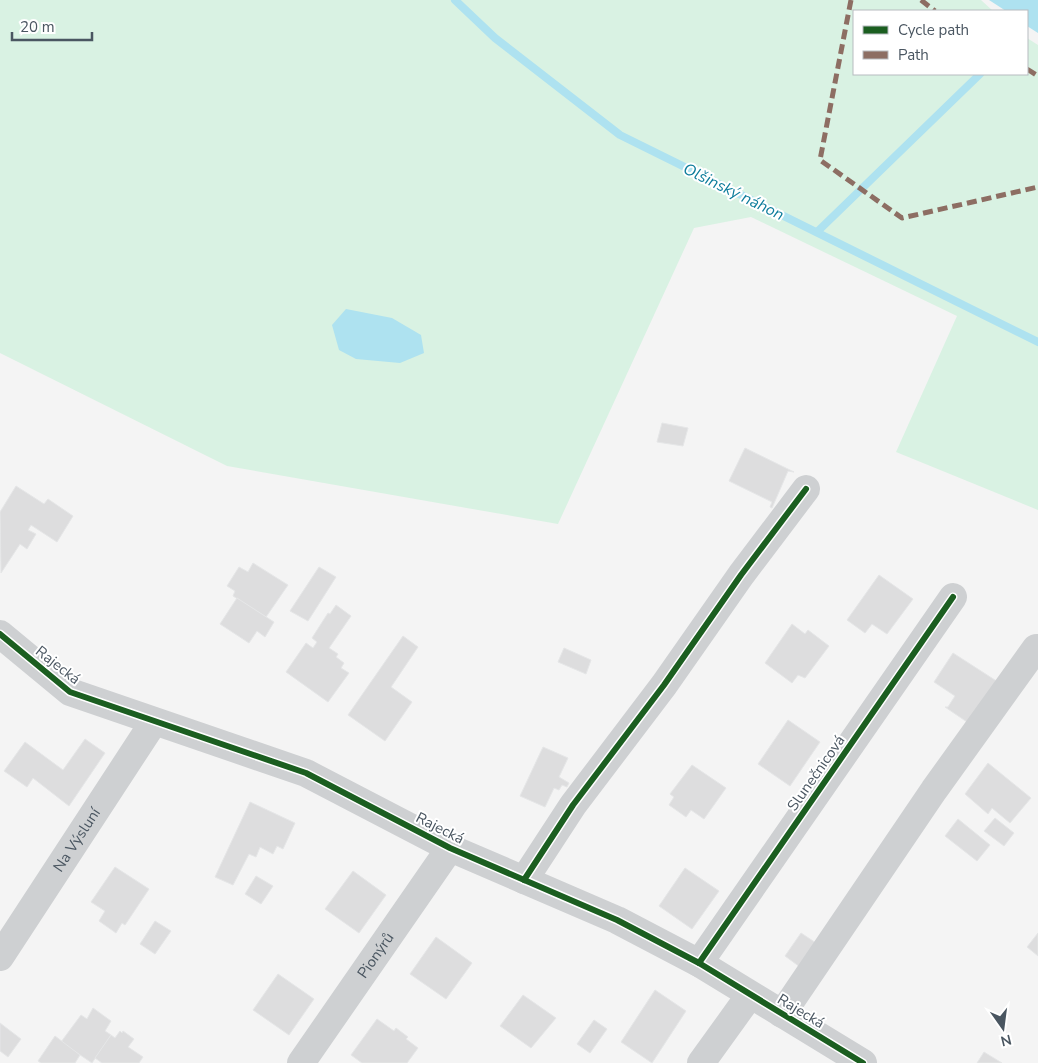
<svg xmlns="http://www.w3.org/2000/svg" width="1038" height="1063" viewBox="0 0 1038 1063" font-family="'Nunito Sans',sans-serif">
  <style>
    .green { fill: #d9f2e3 }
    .water { fill: #aee2f0 }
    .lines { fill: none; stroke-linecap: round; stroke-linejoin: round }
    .stream { stroke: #aee2f0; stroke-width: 8 }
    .building { fill: #ddddde; stroke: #e5e6e7 }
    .minor { stroke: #ced0d2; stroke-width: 28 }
    .quiet { stroke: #8d6e63; stroke-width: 5; stroke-dasharray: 10 5; stroke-linecap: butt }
    .cycleway-casing { stroke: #fff; stroke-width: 9 }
    .cycleway { stroke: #1b5e20; stroke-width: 6 }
    .labels { text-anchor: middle; stroke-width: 4; stroke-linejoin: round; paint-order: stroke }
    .street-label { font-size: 15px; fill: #4a5661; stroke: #fff }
    .water-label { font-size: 16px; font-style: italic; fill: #0c7c9b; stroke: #fff }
  </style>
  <rect width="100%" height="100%" fill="#f4f4f4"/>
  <path class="green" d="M0 0H981L993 11H854V74H1027V38L1038 45V510L896 452 957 316 751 217 694 228 558 524 227 466 0 353Z"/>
  <g class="water">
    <path d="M989 0H1038V33L1027 26V11H1006Z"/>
    <path d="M346 309 392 318 421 335 424 353 400 363 356 359 339 350 332 325Z"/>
  </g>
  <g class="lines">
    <g class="stream">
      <path d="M455 0 495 38 620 135 1038 342"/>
      <path d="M817 232 980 74"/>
    </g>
  </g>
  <g class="building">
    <path d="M662 423 688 428 683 446 657 442Z"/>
    <path d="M745 448 794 472 788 471 772 508 770 507 772 502 729 481Z"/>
    <path d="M16 486 44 504 48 499 73 516 57 542 31 525 28 530 36 534 27 549 20 544 1 573 0 512Z"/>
    <path d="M253 563 288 585 266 617 233 596 235 591 227 586 239 567 248 572Z"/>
    <path d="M319 567 336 577 308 621 290 611Z"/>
    <path d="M879 575 913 599 887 634 872 624 865 633 847 620Z"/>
    <path d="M237 598 274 622 265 637 257 631 249 643 220 624Z"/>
    <path d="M336 605 351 616 329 648 338 654 336 657 344 663 341 668 349 673 328 702 286 672 306 643 313 648 317 642 312 638 328 613 330 614Z"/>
    <path d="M792 624 805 634 808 630 829 646 805 678 798 675 792 683 765 663Z"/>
    <path d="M403 636 418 647 391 687 412 702 385 741 348 715Z"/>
    <path d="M564 648 591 660 586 674 558 662Z"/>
    <path d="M953 653 998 682 970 724 945 707H948L955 696 934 682Z"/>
    <path d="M788 720 820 742 790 786 758 764Z"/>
    <path d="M85 739 105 753 69 806 33 778 27 787 4 771 25 742 63 770Z"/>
    <path d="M543 747 568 758 559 777 569 783 567 787 562 785 559 790 554 788 545 807 520 796Z"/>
    <path d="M988 763 1031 798 1010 823 992 808 988 814 965 794Z"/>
    <path d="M692 765 726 788 704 819 691 810 686 817 669 805 674 797 670 794Z"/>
    <path d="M250 802 295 823 283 849 277 846 273 854 260 847 256 857 249 854 233 885 215 877Z"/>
    <path d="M995 818 1014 833 1004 846 984 831Z"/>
    <path d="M958 819 990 845 977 861 945 836Z"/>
    <path d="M115 867 149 889 125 925 122 923 116 933 99 921 105 911 91 902Z"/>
    <path d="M685 868 719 891 692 929 659 906Z"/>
    <path d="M353 871 386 895 359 933 325 909Z"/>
    <path d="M256 876 273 886 261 904 245 894Z"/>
    <path d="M155 921 171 931 155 954 140 944Z"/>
    <path d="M801 933 816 943 800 967 785 956Z"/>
    <path d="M1038 933V956L1027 947Z"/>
    <path d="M436 937 472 963 446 999 410 974Z"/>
    <path d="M278 974 314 999 289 1035 253 1010Z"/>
    <path d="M655 990 686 1011 652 1063 621 1042Z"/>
    <path d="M523 995 556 1018 531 1048 500 1026Z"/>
    <path d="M93 1008 111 1021 105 1031 111 1035 92 1063 61 1042 81 1015 87 1019Z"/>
    <path d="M377 1019 394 1031 396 1028 408 1037 406 1039 418 1048 407 1063H362L351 1055Z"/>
    <path d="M594 1020 607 1029 590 1053 577 1044Z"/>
    <path d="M0 1023 21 1039 8 1057 0 1051Z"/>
    <path d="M120 1031 122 1033 123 1031 134 1039 128 1047 143 1057 139 1063H102L95 1058 111 1035 115 1038Z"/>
    <path d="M55 1036 80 1055 75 1063H41L38 1061Z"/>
    <path d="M984 1052 1002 1063H977Z"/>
  </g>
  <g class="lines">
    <g class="minor">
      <path d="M0 634 70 692 306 773 450 848 617 920 699 963 863 1063"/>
      <path d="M524 880 573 805 664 685 741 575 806 489"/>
      <path id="s1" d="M0 957 153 723"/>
      <path d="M699 963 953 597"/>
      <path d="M782 1014 934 790 1036 648"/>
      <path id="s2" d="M301 1063 450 848"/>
      <path d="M701 1063 750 995"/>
    </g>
    <g class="quiet">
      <path d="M851 0 820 160 902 218 1038 187"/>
      <path d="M921 0 935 11"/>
      <path d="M1027 69 1038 76"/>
    </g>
    <g class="cycleway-casing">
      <g id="cycleway">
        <path d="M0 634 70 692 306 773 450 848 617 920 699 963 863 1063"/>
        <path d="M524 880 573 805 664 685 741 575 806 489"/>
        <path d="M699 963 953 597"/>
      </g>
    </g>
    <use href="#cycleway" class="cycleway"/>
  </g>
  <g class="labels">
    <g class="street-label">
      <text transform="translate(58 665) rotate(38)" y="5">Rajecká</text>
      <text transform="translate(816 773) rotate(-55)" y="5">Slunečnicová</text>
      <text transform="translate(440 828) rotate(27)" y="5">Rajecká</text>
      <text dy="5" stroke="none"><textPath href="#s1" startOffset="140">Na Výsluní</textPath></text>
      <text dy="5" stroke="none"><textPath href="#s2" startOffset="131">Pionýrů</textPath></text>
      <text transform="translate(801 1011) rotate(31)" y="5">Rajecká</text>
    </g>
    <g class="water-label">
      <text transform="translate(734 191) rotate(26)" y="6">Olšinský náhon</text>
    </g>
  </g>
  <rect x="853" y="10" width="175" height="65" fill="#ffffff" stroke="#b7bbc0"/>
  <rect x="863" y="26" width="25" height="8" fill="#1b5e20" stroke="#b7bbc0"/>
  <text x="898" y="35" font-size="15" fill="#4a5661">Cycle path</text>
  <rect x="863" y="51" width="25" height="8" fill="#8d6e63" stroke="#b7bbc0"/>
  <text x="898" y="60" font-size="15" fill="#4a5661">Path</text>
  <g transform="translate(1003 1028) rotate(166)" stroke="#ffffff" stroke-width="4" paint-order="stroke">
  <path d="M0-4L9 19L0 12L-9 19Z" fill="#4a5661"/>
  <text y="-8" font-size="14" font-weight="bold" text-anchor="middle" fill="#4a5661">N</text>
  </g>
  <path d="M12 32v8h80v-8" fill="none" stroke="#4a5661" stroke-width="2.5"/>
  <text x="20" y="32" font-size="15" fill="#4a5661" stroke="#ffffff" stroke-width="4" paint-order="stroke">20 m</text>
</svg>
